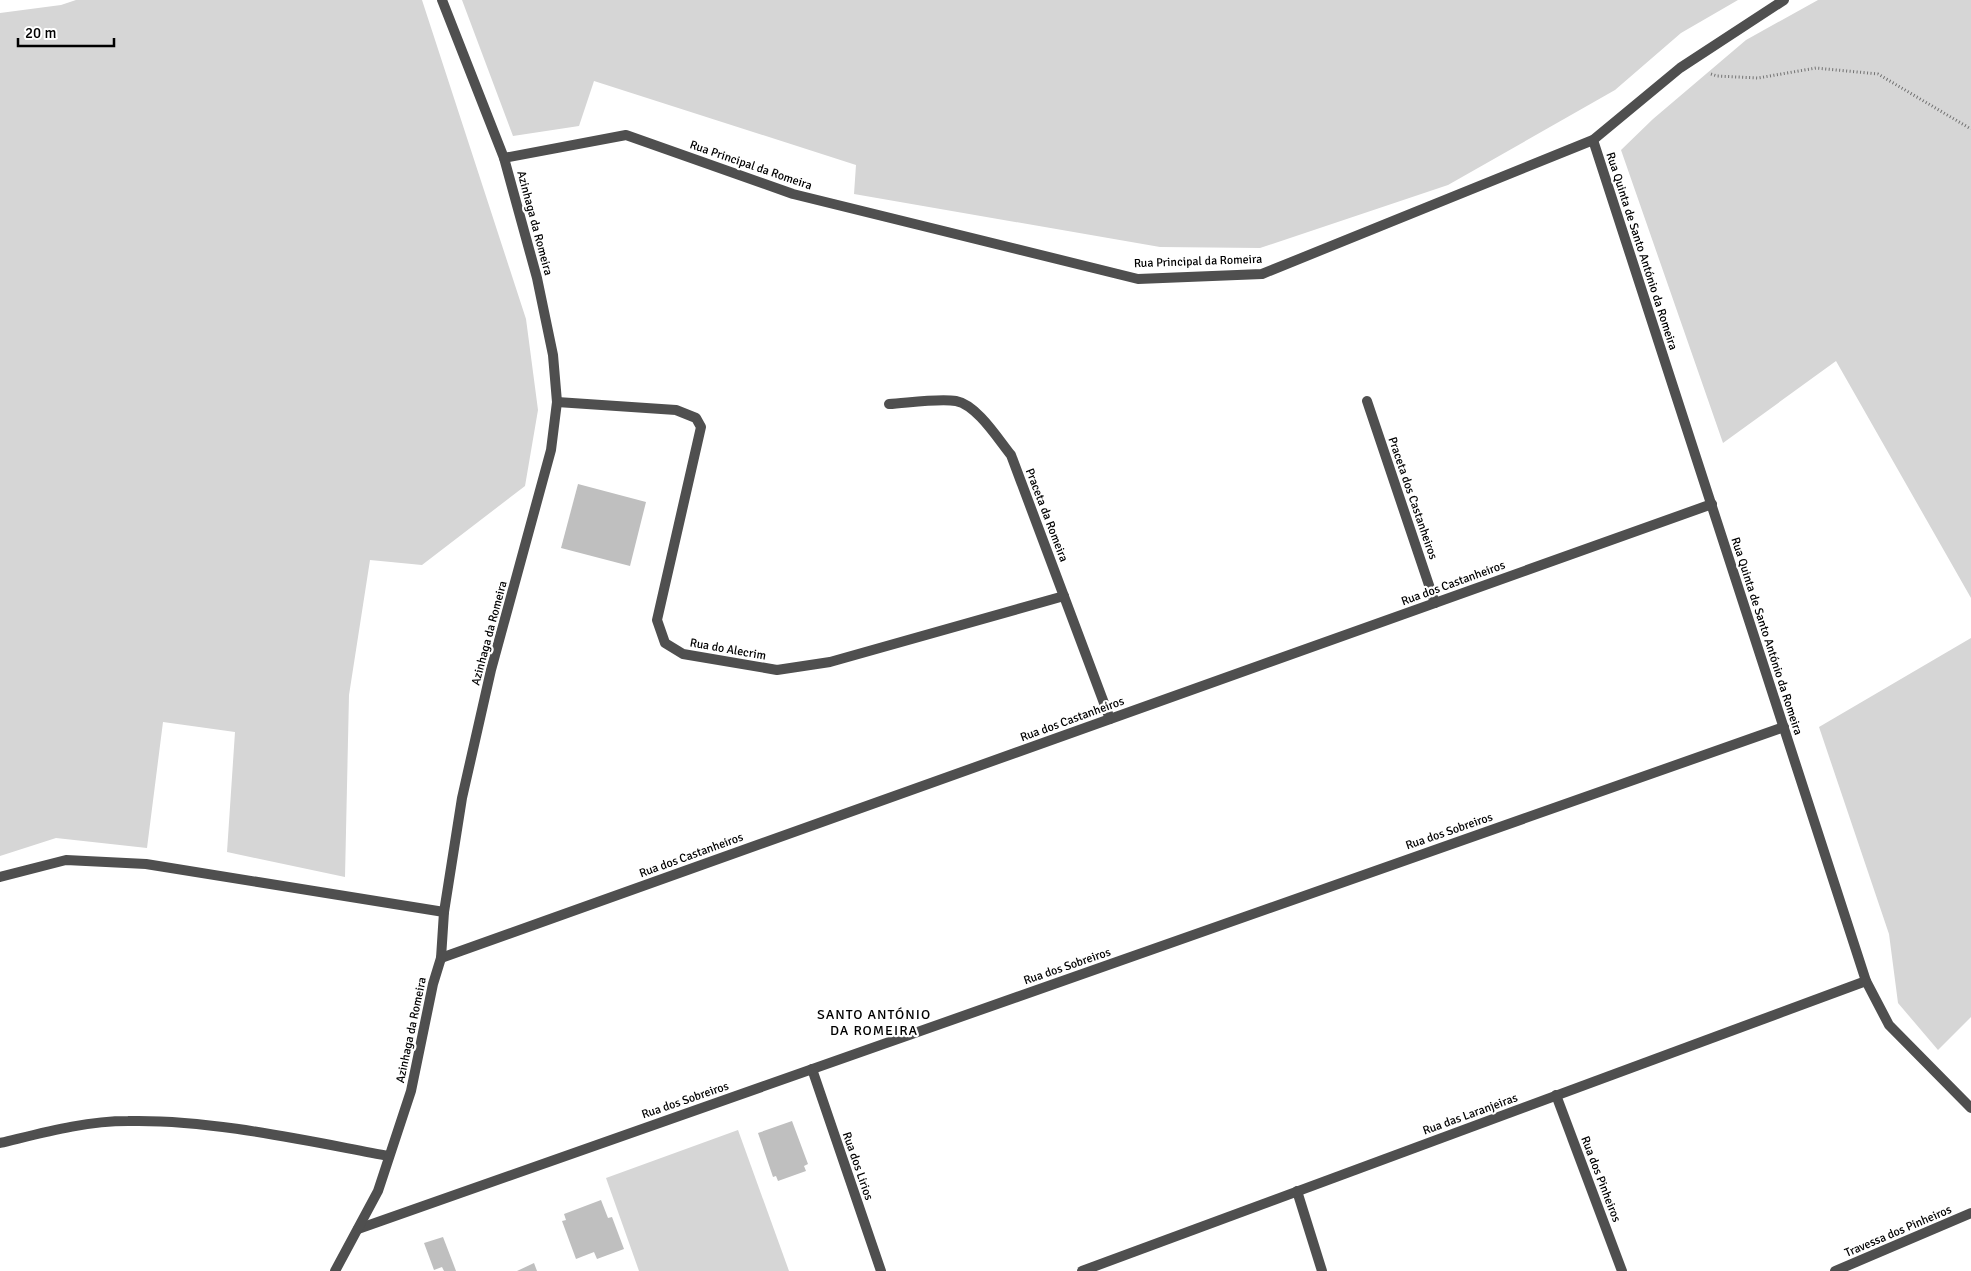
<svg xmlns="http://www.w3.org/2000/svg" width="1971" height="1271" viewBox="0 0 1971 1271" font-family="Signika,sans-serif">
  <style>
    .green { fill: #d6d6d6 }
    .building { fill: #bfbfbf }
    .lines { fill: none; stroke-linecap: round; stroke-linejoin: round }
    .path { stroke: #717171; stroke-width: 3; stroke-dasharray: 1 2.5; stroke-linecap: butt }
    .street { stroke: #4f4f4f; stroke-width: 10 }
    .labels { text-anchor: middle; stroke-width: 4.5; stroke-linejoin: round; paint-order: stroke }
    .street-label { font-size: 12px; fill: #000; stroke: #fff }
    .neighbourhood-label { font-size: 14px; letter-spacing: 1px; fill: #000; stroke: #fff }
  </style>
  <rect width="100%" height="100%" fill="#fff"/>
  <g class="green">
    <path d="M76 0H422L526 319 538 410 525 486 422 565 370 560 349 695 345 877 227 852 235 732 163 722 147 848 56 838 0 856V13L61 5Z"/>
    <path d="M462 0H1738L1681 33 1615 90 1448 185 1260 248 1160 247 854 194 856 165 594 81 579 126 513 136Z"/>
    <path d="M1818 0H1971V598L1836 361 1723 443 1621 150 1653 119 1746 40Z"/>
    <path d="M1971 638V1017L1938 1050 1898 1003 1889 934 1819 727Z"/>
    <path d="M738 1130 789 1271H639L606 1178Z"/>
  </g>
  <g class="building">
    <path d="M578 484 646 502 630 566 561 548Z"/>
    <path d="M792 1121 808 1164 804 1166 806 1171 778 1181 776 1176 773 1177 758 1133Z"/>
    <path d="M601 1200 608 1218 612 1217 624 1249 597 1259 594 1252 576 1259 562 1221 566 1220 564 1214Z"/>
    <path d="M443 1237 453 1263 456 1271H444L442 1267 434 1270 424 1243Z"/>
    <path d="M534 1263 537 1271H517Z"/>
  </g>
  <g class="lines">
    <path class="path" d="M1711 74 1717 76 1758 78 1816 68 1878 74 1971 129"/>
    <g class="street">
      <path d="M1593 140 1866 981 1889 1025 1971 1108"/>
      <path d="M504 158 626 135 793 194 1138 279 1262 274 1593 140 1680 68 1784 0"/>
      <path d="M1367 401 1435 603"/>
      <path d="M557 402 676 410 696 418 701 427 657 620 665 643 683 654 777 670 830 662 1064 596"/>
      <path d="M889 404C907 403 939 398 956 401 977 405 998 439 1011 455L1110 719"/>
      <path d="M0 877 66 860 146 864 444 912"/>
      <path d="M441 958 1712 504"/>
      <path d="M812 1069 881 1271"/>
      <path d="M1556 1095 1622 1271"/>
      <path d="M0 1143C42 1133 84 1121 128 1121 211 1119 307 1141 389 1156"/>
      <path d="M1297 1191 1322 1271"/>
      <path d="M358 1229 1784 727"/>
      <path d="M335 1271 378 1191 411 1091 433 984 441 958 444 912 462 798 491 670 551 450 557 402 553 355 537 278 504 158 442 0"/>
      <path d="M1082 1271 1866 981"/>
      <path d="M1835 1271 1971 1213"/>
    </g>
  </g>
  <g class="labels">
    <g class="street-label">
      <text transform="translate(751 165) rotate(19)" y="4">Rua Principal da Romeira</text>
      <text transform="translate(535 223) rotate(75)" y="4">Azinhaga da Romeira</text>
      <text transform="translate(1642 251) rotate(72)" y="4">Rua Quinta de Santo António da Romeira</text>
      <text transform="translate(1198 261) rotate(-2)" y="4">Rua Principal da Romeira</text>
      <text transform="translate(1413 498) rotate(71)" y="4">Praceta dos Castanheiros</text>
      <text transform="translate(1047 515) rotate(69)" y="4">Praceta da Romeira</text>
      <text transform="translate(1453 583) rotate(-20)" y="4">Rua dos Castanheiros</text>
      <text transform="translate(489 633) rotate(-75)" y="4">Azinhaga da Romeira</text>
      <text transform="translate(1767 636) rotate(72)" y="4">Rua Quinta de Santo António da Romeira</text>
      <text transform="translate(728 649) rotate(10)" y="4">Rua do Alecrim</text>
      <text transform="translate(1072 719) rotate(-20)" y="4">Rua dos Castanheiros</text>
      <text transform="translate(1449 831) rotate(-19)" y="4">Rua dos Sobreiros</text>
      <text transform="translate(691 855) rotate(-20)" y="4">Rua dos Castanheiros</text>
      <text transform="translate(1067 966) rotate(-19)" y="4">Rua dos Sobreiros</text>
      <text transform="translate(411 1030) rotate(-78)" y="4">Azinhaga da Romeira</text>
      <text transform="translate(685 1100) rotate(-19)" y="4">Rua dos Sobreiros</text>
      <text transform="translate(1470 1114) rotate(-20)" y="4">Rua das Laranjeiras</text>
      <text transform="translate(858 1166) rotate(71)" y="4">Rua dos Lirios</text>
      <text transform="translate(1601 1179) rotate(69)" y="4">Rua dos Pinheiros</text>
      <text transform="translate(1898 1231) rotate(-23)" y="4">Travessa dos Pinheiros</text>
    </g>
    <g class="neighbourhood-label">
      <text x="874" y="1019">SANTO ANTÓNIO<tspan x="874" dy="16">DA ROMEIRA</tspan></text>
    </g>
  </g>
  <path d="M18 38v8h96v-8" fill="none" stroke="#000000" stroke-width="2.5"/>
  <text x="25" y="38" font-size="15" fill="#000000" stroke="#ffffff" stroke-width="4" paint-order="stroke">20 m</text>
</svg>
